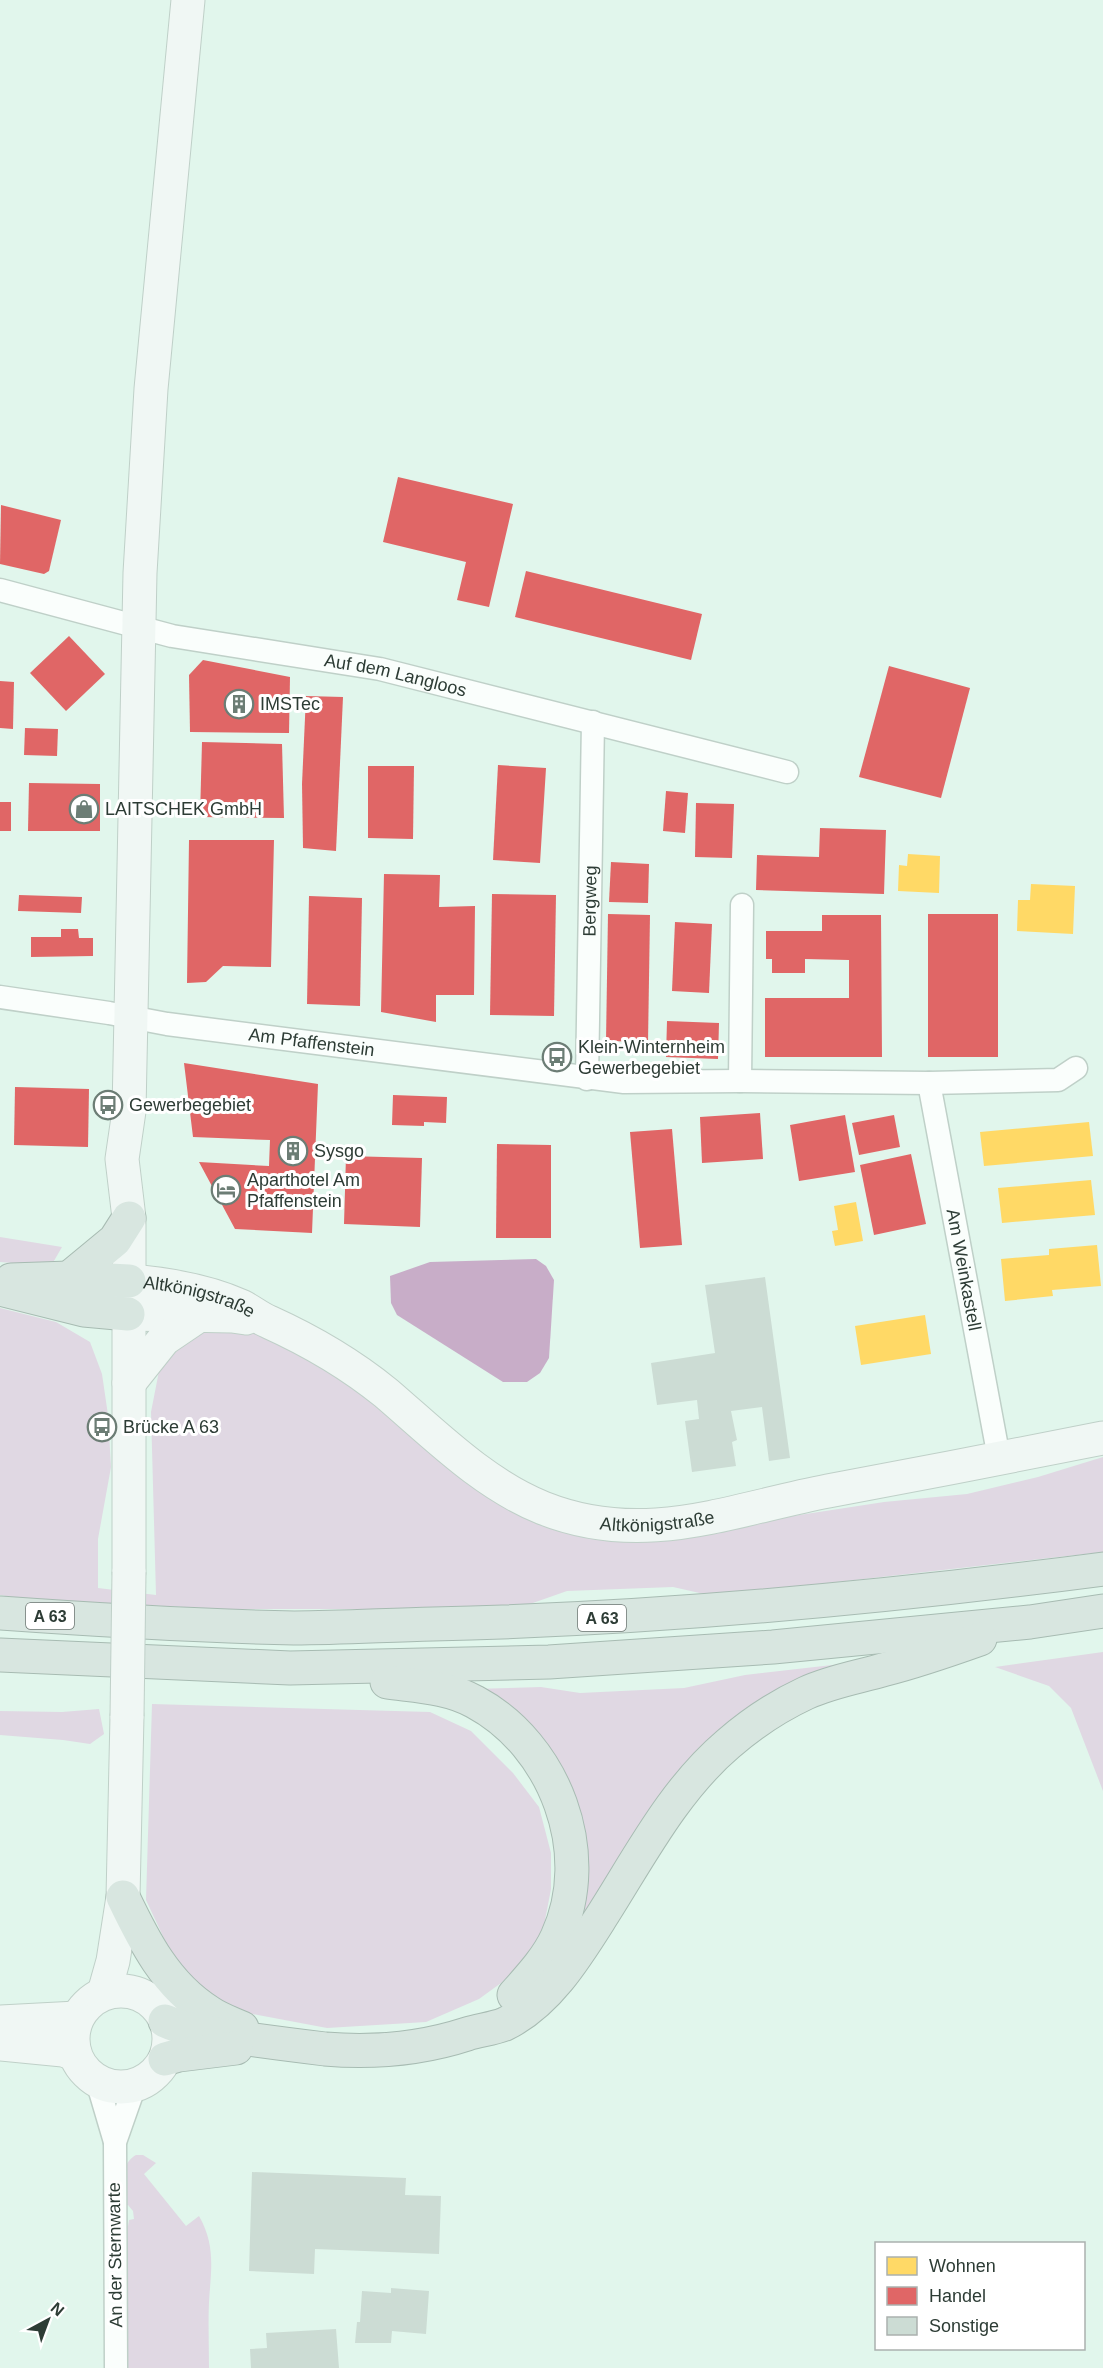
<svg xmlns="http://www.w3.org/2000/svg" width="1103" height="2368" viewBox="0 0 1103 2368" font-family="Helvetica,sans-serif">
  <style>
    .green { fill: #e0d8e3 }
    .water { fill: #c8adc8 }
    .homes { fill: #ffd966 }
    .shops { fill: #e06666 }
    .building { fill: #ccdcd4 }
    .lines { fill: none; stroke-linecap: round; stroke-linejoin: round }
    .street-casing { stroke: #bfd0c8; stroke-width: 25 }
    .secondary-casing { stroke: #bfd0c8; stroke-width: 35 }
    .highway-casing { stroke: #a7bbb2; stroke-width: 35 }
    .street { stroke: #fafefc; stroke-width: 22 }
    .secondary { stroke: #f0f7f4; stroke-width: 33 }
    .highway { stroke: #d8e6e0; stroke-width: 33 }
    .secondary-bridge-casing { stroke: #bfd0c8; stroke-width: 35; stroke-linecap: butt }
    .secondary-bridge { stroke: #f0f7f4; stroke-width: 33 }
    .labels { text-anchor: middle; stroke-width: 6; stroke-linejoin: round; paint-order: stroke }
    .shield { fill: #fff; stroke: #6c7672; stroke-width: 1.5 }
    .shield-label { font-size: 16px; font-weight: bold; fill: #2d3c35 }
    .street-label { font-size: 18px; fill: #2d3c35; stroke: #fff }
    .poi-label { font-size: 18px; fill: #2d3c35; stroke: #fff; text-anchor: start }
  </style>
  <rect width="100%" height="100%" fill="#e1f6ec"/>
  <g class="green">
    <path d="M0 1237 62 1247 51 1266 0 1262Z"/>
    <path d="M0 1308 56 1322 90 1342 102 1374 108 1415 111 1467 98 1539V1588L156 1595 151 1412 159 1371 179 1346 202 1332 263 1331 346 1377 478 1480 670 1535 884 1502 967 1494 1038 1477 1103 1457V1552L713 1596 673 1587 567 1591 530 1604 412 1609H224L25 1599 0 1595Z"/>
    <path d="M1103 1652V1791L1071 1708 1049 1686 995 1667Z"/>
    <path d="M841 1664 752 1716 577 1941 581 1842 472 1689 541 1687 580 1693 684 1688 745 1675Z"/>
    <path d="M152 1704 430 1712 471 1731 513 1773 539 1807 551 1853V1889L542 1936 516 1972 479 1999 426 2022 327 2028 242 2012 200 1989 168 1947 146 1900Z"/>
    <path d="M99 1709 104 1734 90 1744 63 1740 0 1735V1711L62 1712Z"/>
    <path d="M136 2155H143L156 2163 144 2174 186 2226 199 2216C216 2246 211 2269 209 2302 208 2324 209 2346 209 2368H128L123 2228 128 2226 129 2220 134 2219 133 2211 128 2205H123C124 2188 119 2164 136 2155Z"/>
  </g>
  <path class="water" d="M536 1259 546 1266 554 1280 549 1358 540 1373 527 1382H503L397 1315 391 1303 390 1276 430 1262Z"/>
  <g class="homes">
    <path d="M908 854 940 856 939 893 898 891 899 865 907 866Z"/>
    <path d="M1031 884 1075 886 1073 934 1017 931 1018 900H1030Z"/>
    <path d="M1089 1122 1093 1156 984 1166 980 1132Z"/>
    <path d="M1091 1180 1095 1215 1002 1223 998 1188Z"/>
    <path d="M856 1202 863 1241 835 1246 832 1231 838 1230 834 1206Z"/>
    <path d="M1097 1245 1101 1286 1052 1290 1053 1296 1005 1301 1001 1259 1049 1255V1249Z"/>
    <path d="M925 1315 931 1354 861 1365 855 1326Z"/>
  </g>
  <g class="shops">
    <path d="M398 477 513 504 489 607 457 600 466 562 383 542Z"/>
    <path d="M1 505 61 520 49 571 44 574 0 564Z"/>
    <path d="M526 571 702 614 691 660 515 617Z"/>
    <path d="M69 636 105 674 66 711 30 673Z"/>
    <path d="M203 660 290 677 289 733 190 732 189 675Z"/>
    <path d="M889 666 970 688 941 798 859 777Z"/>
    <path d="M0 681 14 682 13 729 0 728Z"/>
    <path d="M306 696 343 697 336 851 303 848 302 784Z"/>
    <path d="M25 728 58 729 57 756 24 755Z"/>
    <path d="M202 742 282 744 284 818 200 817Z"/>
    <path d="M498 765 546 768 540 863 493 860Z"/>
    <path d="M368 766H414L413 839 368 838Z"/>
    <path d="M29 783 100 784V831H28Z"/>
    <path d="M666 791 688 793 685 833 663 831Z"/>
    <rect x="0" y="802" width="11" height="29"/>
    <path d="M696 803 734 804 732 858 695 857Z"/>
    <path d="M820 828 886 830 884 894 756 890 757 855 819 857Z"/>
    <path d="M189 840H274L271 967 223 966 206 982 187 983Z"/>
    <path d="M611 862 649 864 648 903 609 902Z"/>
    <path d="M384 874 440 875 439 907 475 906 474 995H436V1022L381 1012Z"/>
    <path d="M492 894 556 895 554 1016 490 1015Z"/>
    <path d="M19 895 82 897 81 913 18 911Z"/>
    <path d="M309 896 362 898 360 1006 307 1004Z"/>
    <path d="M608 914 650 915 648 1042 606 1041Z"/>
    <rect x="928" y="914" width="70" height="143"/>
    <path d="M822 915H881L882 1057H765V998H849V960L805 959V973H772V959H766V931H822Z"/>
    <path d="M675 922 712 924 709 993 672 991Z"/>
    <path d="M61 929H78L79 938H93V956L31 957V937H61Z"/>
    <path d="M667 1021 719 1023 718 1059 666 1057Z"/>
    <path d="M184 1063 318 1084 312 1233 235 1229 199 1162 269 1166 270 1140 193 1137Z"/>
    <path d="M15 1087 89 1089 88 1147 14 1145Z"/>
    <path d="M393 1095 447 1097 446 1123 424 1122V1126L392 1125Z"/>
    <path d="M760 1113 763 1159 702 1163 700 1117Z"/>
    <path d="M845 1115 855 1172 799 1181 790 1125Z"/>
    <path d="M894 1115 900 1147 859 1155 852 1123Z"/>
    <path d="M672 1129 682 1245 640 1248 630 1132Z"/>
    <path d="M497 1144 551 1145V1238H496Z"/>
    <path d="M911 1154 926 1224 874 1235 860 1165Z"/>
    <path d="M346 1156 422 1158 420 1227 344 1224Z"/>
  </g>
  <g class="building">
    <path d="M765 1277 790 1458 769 1461 762 1407 731 1411 737 1440 732 1442 736 1466 692 1472 685 1421 699 1419 697 1400 657 1405 651 1363 715 1353 705 1285Z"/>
    <path d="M252 2172 406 2178 405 2195 441 2196 439 2254 315 2249 314 2274 249 2271Z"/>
    <path d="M391 2288 429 2291 426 2334 392 2331 391 2343H355L357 2322H360L362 2291 391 2293Z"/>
    <path d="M336 2329 339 2368H251L250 2349 267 2348 266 2333Z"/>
  </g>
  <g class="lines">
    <g class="street-casing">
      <g id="street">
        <path id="s1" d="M0 590 172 636 380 669 787 772"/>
        <path id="s2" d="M0 997 109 1013 167 1024 624 1082 740 1081 929 1083 1058 1080 1076 1068"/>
        <path id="s3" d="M587 1079 593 722"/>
        <path d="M740 1081 742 905"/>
        <path id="s4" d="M929 1083 999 1458"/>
        <path d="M97 2081 115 2142"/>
        <path d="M116 2368 115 2142 135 2085"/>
      </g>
    </g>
    <g class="secondary-casing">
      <g id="secondary">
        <path id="s5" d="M129 1281C168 1284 205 1290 241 1306 251 1311 259 1318 269 1322 311 1341 349 1363 386 1393 434 1434 483 1484 543 1508 644 1548 729 1510 828 1491 920 1474 1011 1456 1103 1438"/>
        <path d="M128 1314 232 1316 246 1318"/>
        <path d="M129 1383 164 1339 198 1316"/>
        <path d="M129 1572V1218L122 1159 129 1111 140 573 151 389 188 0"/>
        <circle cx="121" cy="2039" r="48"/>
        <path d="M104 1993 113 1961 123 1897 127 1716"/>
        <path d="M0 2022 77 2018"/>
        <path d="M0 2044 63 2050 75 2054"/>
      </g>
    </g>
    <g class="highway-casing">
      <g id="highway">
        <path d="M69 1278 115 1240 129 1218"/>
        <path d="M11 1280 69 1278 129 1281"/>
        <path d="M0 1289 84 1310 128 1314"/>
        <path d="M0 1613C98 1620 196 1626 294 1628 340 1628 387 1625 433 1624 657 1619 881 1598 1103 1569"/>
        <path d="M0 1655 290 1668 549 1662 773 1647 1030 1622 1103 1611"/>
        <path d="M387 1682C416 1686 449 1687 475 1702 555 1745 596 1853 557 1937 547 1959 530 1977 514 1995"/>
        <path d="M123 1897C144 1941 166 1985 209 2012 219 2019 231 2023 242 2028"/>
        <path d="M165 2021C185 2030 206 2032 227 2036 260 2041 292 2045 325 2049 373 2053 421 2049 467 2034 479 2030 493 2029 505 2024 550 2002 579 1952 605 1911 641 1854 675 1789 728 1744 751 1724 778 1706 806 1693 832 1681 859 1677 886 1669 918 1661 949 1650 980 1639"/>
        <path d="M165 2059 179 2055 236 2048"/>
      </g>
    </g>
    <use href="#street" class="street"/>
    <use href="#secondary" class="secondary"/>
    <use href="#highway" class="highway"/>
    <g class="secondary-bridge-casing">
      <path id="secondary-bridge" d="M127 1716 129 1572"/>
    </g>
    <use href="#secondary-bridge" class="secondary-bridge"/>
  </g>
  <defs>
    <g id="building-ring" transform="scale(1.5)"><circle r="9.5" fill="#fff" stroke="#6c7d75" stroke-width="1.5"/><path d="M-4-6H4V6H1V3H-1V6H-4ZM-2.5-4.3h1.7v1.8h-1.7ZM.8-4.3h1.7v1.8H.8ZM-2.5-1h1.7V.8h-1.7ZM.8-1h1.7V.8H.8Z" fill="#6c7d75"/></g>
    <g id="shop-ring" transform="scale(1.5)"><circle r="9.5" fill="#fff" stroke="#6c7d75" stroke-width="1.5"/><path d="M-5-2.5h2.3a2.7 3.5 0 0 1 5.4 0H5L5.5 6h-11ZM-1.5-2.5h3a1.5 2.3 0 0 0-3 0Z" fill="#6c7d75"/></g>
    <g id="bus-ring" transform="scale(1.5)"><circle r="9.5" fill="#fff" stroke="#6c7d75" stroke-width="1.5"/><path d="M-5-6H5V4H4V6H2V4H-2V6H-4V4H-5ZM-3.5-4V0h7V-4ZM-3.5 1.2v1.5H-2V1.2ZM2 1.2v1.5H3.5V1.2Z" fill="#6c7d75"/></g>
    <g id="hotel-ring" transform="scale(1.5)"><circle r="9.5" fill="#fff" stroke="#6c7d75" stroke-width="1.5"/><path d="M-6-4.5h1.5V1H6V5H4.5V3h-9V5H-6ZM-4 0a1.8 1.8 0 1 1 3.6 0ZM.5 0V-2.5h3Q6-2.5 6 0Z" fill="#6c7d75"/></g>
  </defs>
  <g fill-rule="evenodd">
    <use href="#building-ring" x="239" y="704"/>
    <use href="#shop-ring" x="84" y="809"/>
    <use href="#bus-ring" x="557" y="1057"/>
    <use href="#bus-ring" x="108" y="1105"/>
    <use href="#building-ring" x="293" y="1151"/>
    <use href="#hotel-ring" x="226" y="1190"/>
    <use href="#bus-ring" x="102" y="1427"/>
  </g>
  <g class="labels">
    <g class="shield">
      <rect x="26" y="1603" width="48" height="26" rx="4.5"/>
      <rect x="578" y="1605" width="48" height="26" rx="4.5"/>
    </g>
    <g class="shield-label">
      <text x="50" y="1622">A 63</text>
      <text x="602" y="1624">A 63</text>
    </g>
    <g class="street-label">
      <text dy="6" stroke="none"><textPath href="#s1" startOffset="405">Auf dem Langloos</textPath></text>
      <text dy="6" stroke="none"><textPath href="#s3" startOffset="178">Bergweg</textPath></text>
      <text dy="6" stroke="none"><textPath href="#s2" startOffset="315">Am Pfaffenstein</textPath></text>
      <text dy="6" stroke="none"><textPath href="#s4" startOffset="190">Am Weinkastell</textPath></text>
      <text dy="6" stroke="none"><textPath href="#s5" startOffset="72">Altkönigstraße</textPath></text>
      <text dy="6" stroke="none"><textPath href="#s5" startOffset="597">Altkönigstraße</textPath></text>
      <text transform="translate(115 2255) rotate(-91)" y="6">An der Sternwarte</text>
    </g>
    <g class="poi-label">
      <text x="260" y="710">IMSTec</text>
      <text x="105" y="815">LAITSCHEK GmbH</text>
      <text x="578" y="1053">Klein-Winternheim<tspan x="578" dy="21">Gewerbegebiet</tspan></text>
      <text x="129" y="1111">Gewerbegebiet</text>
      <text x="314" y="1157">Sysgo</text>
      <text x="247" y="1186">Aparthotel Am<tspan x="247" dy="21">Pfaffenstein</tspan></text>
      <text x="123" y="1433">Brücke A 63</text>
    </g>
  </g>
  <rect x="875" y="2242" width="210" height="108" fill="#ffffff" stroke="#abb1ae" stroke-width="1.5"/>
  <rect x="887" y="2257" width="30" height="18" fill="#ffd966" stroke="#abb1ae" stroke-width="1.5"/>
  <text x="929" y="2272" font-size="18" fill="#2d3c35">Wohnen</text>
  <rect x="887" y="2287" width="30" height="18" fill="#e06666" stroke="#abb1ae" stroke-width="1.5"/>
  <text x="929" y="2302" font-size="18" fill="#2d3c35">Handel</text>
  <rect x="887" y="2317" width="30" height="18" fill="#ccdcd4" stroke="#abb1ae" stroke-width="1.5"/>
  <text x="929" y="2332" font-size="18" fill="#2d3c35">Sonstige</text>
  <g transform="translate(48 2320) rotate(41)" stroke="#ffffff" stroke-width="4.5" paint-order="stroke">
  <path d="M0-4.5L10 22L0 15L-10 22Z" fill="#2d3c35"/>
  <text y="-9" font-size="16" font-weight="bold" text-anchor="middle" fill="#2d3c35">N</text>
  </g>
</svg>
